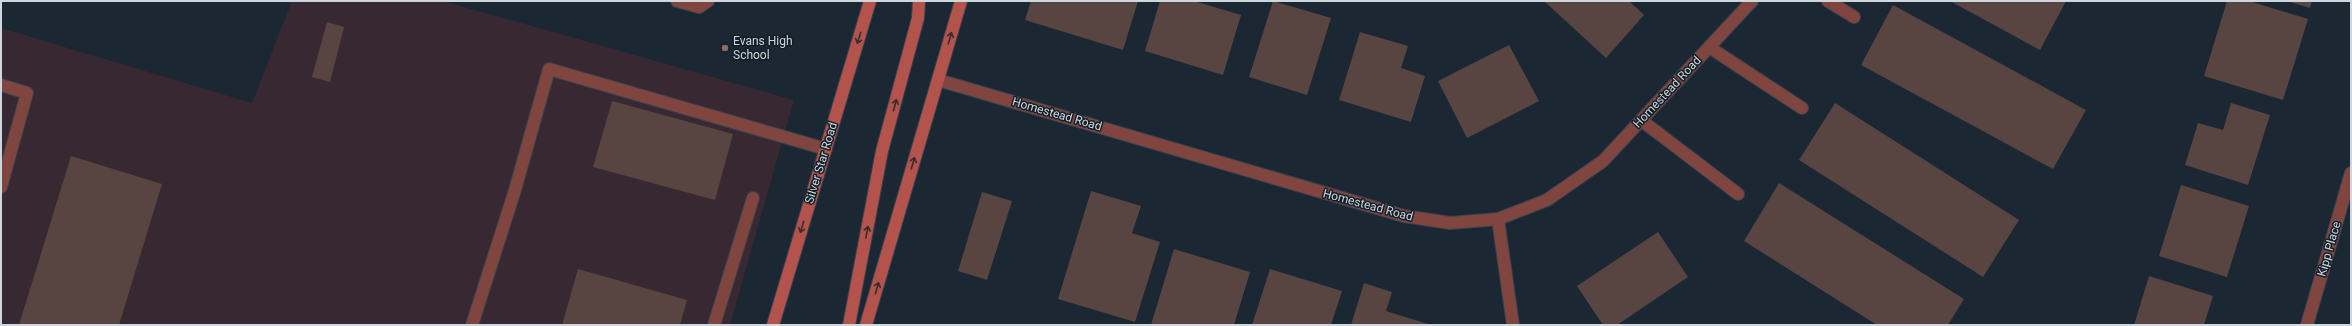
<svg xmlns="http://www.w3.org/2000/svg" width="2352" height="326" viewBox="0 0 2352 326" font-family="Roboto,sans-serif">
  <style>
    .commercial { fill: #382831 }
    .building { fill: #584541 }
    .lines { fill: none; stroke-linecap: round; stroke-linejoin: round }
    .lane-casing { stroke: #38434e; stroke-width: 14 }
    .street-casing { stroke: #38434e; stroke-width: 14 }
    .secondary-casing { stroke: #38434e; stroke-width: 14 }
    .lane { stroke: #81453f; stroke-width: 12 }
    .street { stroke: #81453f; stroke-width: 12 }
    .secondary { stroke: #b3534c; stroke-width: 12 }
    .oneway { stroke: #3a2b31 }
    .education-dot { fill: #8d6e63; stroke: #121e28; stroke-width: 1.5 }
    .labels { text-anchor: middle; stroke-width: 3; stroke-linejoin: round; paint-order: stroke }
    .poi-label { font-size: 12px; fill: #cfd7de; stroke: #121e28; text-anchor: start }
    .street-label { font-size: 12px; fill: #cfd7de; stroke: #121e28 }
  </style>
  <rect width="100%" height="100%" fill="#1b2733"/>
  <path class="commercial" d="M292 1H443L794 100 730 325H1V28L252 103Z"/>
  <g class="building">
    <path d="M1031 1H1138L1123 50 1025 20Z"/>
    <path d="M1160 1H1194L1241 15 1223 75 1145 51Z"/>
    <path d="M1273 1 1331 18 1307 95 1249 77Z"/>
    <path d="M1544 1H1629L1644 15 1606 58Z"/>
    <path d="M1950 1H2066L2040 50Z"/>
    <path d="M2227 1H2249L2308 19 2283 100 2204 76Z"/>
    <path d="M2287 1H2312L2310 8Z"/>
    <path d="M1893 5 2086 110 2053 169 1861 65Z"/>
    <path d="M327 22 344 27 330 82 312 77Z"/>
    <path d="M1360 32 1408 46 1401 68 1425 76 1411 122 1339 100Z"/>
    <path d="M1509 45 1539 101 1467 138 1438 81Z"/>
    <path d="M612 101 733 134 715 200 593 167Z"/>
    <path d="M1835 103 2019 220 1983 277 1799 160Z"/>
    <path d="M2231 103 2270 115 2248 185 2185 165 2198 123 2223 130Z"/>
    <path d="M71 156 162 184 119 325H19Z"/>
    <path d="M1779 183 1964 299 1948 325H1877L1744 241Z"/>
    <path d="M2181 185 2249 206 2227 277 2159 256Z"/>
    <path d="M1091 191 1141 206 1132 233 1160 242 1135 322 1058 299Z"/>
    <path d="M982 192 1012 201 987 280 958 271Z"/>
    <path d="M1658 232 1688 277 1617 325H1603L1577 286Z"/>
    <path d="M1174 249 1250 272 1234 325H1151Z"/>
    <path d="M578 269 687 300 680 325H562Z"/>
    <path d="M1270 269 1342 291 1331 325H1252Z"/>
    <path d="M2149 276 2213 296 2204 325H2134Z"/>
    <path d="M1364 283 1392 292 1386 311 1431 325H1351Z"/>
  </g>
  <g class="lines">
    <g class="lane-casing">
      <g id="lane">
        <path d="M677 1 699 7 708 1"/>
        <path d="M1828 1 1854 17"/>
        <path d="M1709 47 1802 108"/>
        <path d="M1 85 27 93 1 187"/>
        <path d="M1641 120 1738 194"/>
        <path d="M472 325 515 190 549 69 826 149"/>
        <path d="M714 325 753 198"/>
      </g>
    </g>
    <g class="street-casing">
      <g id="street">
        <path d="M938 80 1404 216 1450 223 1498 219 1547 200 1603 161 1752 1"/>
        <path d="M1498 219 1513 325"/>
        <path d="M2307 325 2351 173"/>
      </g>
    </g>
    <g class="secondary-casing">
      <g id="secondary">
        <path d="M773 325 870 1"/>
        <path d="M849 325 882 151 918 18 919 1"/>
        <path d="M866 325 961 1"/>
      </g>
    </g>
    <use href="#lane" class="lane"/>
    <use href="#street" class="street"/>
    <use href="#secondary" class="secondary"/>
  </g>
  <defs><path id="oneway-shaft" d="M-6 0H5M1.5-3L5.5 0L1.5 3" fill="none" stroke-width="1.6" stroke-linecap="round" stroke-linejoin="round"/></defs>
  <g class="oneway">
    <use href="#oneway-shaft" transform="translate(859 38) rotate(107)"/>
    <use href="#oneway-shaft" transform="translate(950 38) rotate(-74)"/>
    <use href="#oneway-shaft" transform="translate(895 105) rotate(-75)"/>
    <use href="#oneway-shaft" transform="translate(913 163) rotate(-74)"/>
    <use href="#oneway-shaft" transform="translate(802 227) rotate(107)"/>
    <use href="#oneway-shaft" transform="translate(867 232) rotate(-79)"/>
    <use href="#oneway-shaft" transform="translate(877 288) rotate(-74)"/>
  </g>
  <circle class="education-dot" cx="725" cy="48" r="4"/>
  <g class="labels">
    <g class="poi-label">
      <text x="733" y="45">Evans High<tspan x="733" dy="14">School</tspan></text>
    </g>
    <g class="street-label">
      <text transform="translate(1667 92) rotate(-47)" y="4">Homestead Road</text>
      <text transform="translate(1057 114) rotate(16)" y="4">Homestead Road</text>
      <text transform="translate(821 163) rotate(-73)" y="4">Silver Star Road</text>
      <text transform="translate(1368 205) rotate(15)" y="4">Homestead Road</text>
      <text transform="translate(2329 249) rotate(-74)" y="4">Kipp Place</text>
    </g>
  </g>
  <rect width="2352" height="326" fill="none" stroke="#cfd7de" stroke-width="4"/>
</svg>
